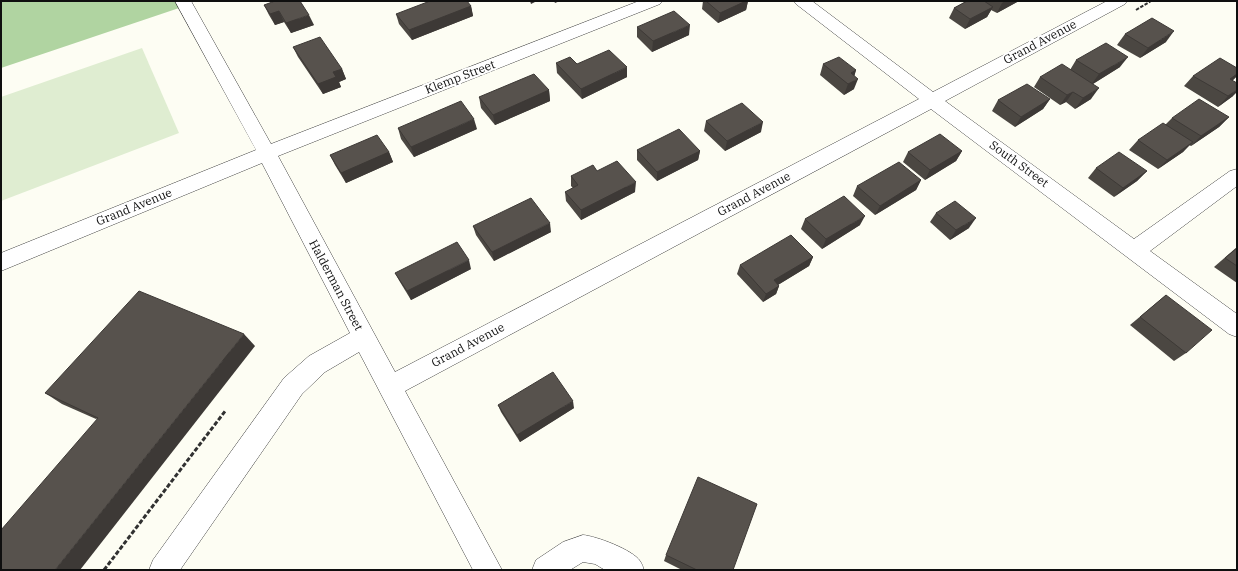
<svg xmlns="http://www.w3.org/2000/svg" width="1238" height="571" viewBox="0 0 1238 571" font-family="'IBM Plex Serif',serif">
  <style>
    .forest { fill: #b0d4a1 }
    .pitch { fill: #dfedd1 }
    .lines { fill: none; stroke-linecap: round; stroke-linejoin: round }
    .minor-casing { stroke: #424242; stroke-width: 1 }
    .path-far1 { stroke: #313131; stroke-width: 2; stroke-dasharray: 3.5 1.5; stroke-linecap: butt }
    .path { stroke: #313131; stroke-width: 3; stroke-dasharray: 4.5 2; stroke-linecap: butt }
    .minor { fill: #fff; fill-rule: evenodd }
    .wall { fill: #4b4742 }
    .shaded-wall { fill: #3d3936 }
    .building { fill: #57524d; stroke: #3d3936 }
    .labels { text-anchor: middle; stroke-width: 4; stroke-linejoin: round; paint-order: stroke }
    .street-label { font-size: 12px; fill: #0f0f0f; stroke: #fff }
  </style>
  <rect width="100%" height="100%" fill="#fdfdf3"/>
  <path class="forest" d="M1 1H183L185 6 1 68Z"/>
  <path class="pitch" d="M142 48 179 133 1 201V97Z"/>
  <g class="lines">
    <g class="minor-casing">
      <g id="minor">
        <path d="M175 1H191L271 144 639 1H662L660 4 278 156 395 372 919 99 796 4 794 1H812L933 92 1107 1H1127L1125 4 945 101 1134 239 1230 171 1237 169V186L1150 251 1237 314V337L1229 334 931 109 405 391 502 570H473L359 352 325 372 302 394 180 570H149L153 560 284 378 309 356 350 333 262 163 1 271V253L256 150Z"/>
        <path d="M583 535C596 536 633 550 640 561 642 564 643 567 644 570H605L595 564 583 562 570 570H532L536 560 563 542Z"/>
      </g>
    </g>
    <path class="path-far1" d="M1136 10 1151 1"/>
    <path class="path" d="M104 570 226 410"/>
    <use href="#minor" class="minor"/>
  </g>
  <g class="wall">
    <path d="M703 1H748L746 10 718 23 702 9Z"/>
    <path d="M967 1H1019L997 13 991 10 987 17 965 29 949 18 954 8Z"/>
    <path d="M264 5 314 25 291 33 284 22 275 25 269 15Z"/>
    <path d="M471 6 473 16 412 40 399 24 396 14Z"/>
    <path d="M637 27 689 35 652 52 637 37Z"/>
    <path d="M1125 34 1166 42 1140 58 1117 45Z"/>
    <path d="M293 47 342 69 346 79 339 82 341 87 323 94 298 57Z"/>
    <path d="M1076 60 1120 67 1093 84 1091 99 1075 109 1066 102 1060 105 1034 87 1040 77 1070 70Z"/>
    <path d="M556 63 577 64 627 77 582 99 557 73Z"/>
    <path d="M823 64 856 70 854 76V89L844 95 820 75Z"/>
    <path d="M1237 68V76L1233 80V96L1218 107 1184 86 1193 76Z"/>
    <path d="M549 90 550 101 495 125 481 108 479 97Z"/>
    <path d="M1050 99 1043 109 1015 127 992 111 998 100Z"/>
    <path d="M1229 117 1219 127 1191 146 1189 145 1183 152 1158 169 1129 150 1138 140 1166 124 1172 118Z"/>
    <path d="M706 121 761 132 725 151 704 131Z"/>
    <path d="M398 128 477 129 414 157 401 139Z"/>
    <path d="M637 150 700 151 698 160 657 181 637 160Z"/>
    <path d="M962 151 956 161 925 180 903 162 908 152Z"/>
    <path d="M389 152 393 162 346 183 335 165 330 155Z"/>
    <path d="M1096 168 1147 171 1137 181 1114 197 1088 178Z"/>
    <path d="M597 171 635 192 581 220 566 201 565 192 573 188 571 186V176Z"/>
    <path d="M921 180 916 190 875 215 853 196 857 186Z"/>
    <path d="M936 213 969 228 950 240 930 222Z"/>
    <path d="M805 219 860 225 822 249 801 229Z"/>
    <path d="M473 226 551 232 494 261 476 235Z"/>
    <path d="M1237 247V283L1214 267Z"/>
    <path d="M813 257 809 266 778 285 779 286 776 294 763 302 737 274 740 265Z"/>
    <path d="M471 269 411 300 400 282 395 273Z"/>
    <path d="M1166 295 1186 353 1174 361 1130 325Z"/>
    <path d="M255 346 96 419 62 404 45 393Z"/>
    <path d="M498 405 574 408 520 442 501 412Z"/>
    <path d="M666 555 733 570H682L664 561Z"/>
  </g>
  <g class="shaded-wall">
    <path d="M530 1H537L531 4Z"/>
    <path d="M554 1H560L555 3Z"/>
    <path d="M746 1H748L746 10 718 23 720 13Z"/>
    <path d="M1005 1H1019L997 13 1002 3Z"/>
    <path d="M471 6 473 16 412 40 409 30Z"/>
    <path d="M993 7 987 17 965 29 970 19Z"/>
    <path d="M279 11 284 22 275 25 270 14Z"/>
    <path d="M309 15 314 25 291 33 286 23Z"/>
    <path d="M690 25 689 35 652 52 653 41Z"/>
    <path d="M1174 31 1166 42 1140 58 1148 48Z"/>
    <path d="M1128 57 1120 67 1091 85 1099 74Z"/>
    <path d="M627 67V77L582 99 581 89Z"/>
    <path d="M342 69 346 79 339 82 341 87 323 94 318 84 333 72Z"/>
    <path d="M856 70 853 81 851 73Z"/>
    <path d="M1237 74V76L1232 81 1230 79Z"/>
    <path d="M858 79 854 89 844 95 848 84Z"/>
    <path d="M1099 88 1091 99 1075 109 1083 98Z"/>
    <path d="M549 90 550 101 495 125 493 115Z"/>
    <path d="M1237 90V92L1233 96 1218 107 1228 96Z"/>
    <path d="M1073 92 1066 102 1060 105 1067 95Z"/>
    <path d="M1050 99 1043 109 1015 127 1021 117Z"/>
    <path d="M1229 117 1219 127 1191 146 1201 136Z"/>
    <path d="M474 119 477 129 414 157 411 147Z"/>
    <path d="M763 122 761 132 725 151 727 141Z"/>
    <path d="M1193 142 1183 152 1158 169 1167 160Z"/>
    <path d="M700 151 698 160 657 181V172Z"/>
    <path d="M962 151 956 161 925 180 930 170Z"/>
    <path d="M389 152 393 162 346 183 341 173Z"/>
    <path d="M1147 171 1137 181 1114 197 1123 188Z"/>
    <path d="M921 180 916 190 875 215 880 206Z"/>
    <path d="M636 182 635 192 581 220V210Z"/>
    <path d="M865 216 860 225 822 249 826 239Z"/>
    <path d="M976 218 969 228 950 240 956 230Z"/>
    <path d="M550 223 551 232 494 261 492 252Z"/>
    <path d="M813 257 809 266 771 289 774 280Z"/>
    <path d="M469 260 471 269 411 300 407 291Z"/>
    <path d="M779 286 776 294 763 302 766 294Z"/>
    <path d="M244 334 255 346 80 570H55Z"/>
    <path d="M573 401 574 408 520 442 517 435Z"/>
  </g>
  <g class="building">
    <path d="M275 1H300L309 15 286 23 279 11 270 14 264 5Z"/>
    <path d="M430 1H467L471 6 409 30 396 14Z"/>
    <path d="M706 1H746L720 13Z"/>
    <path d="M967 1H984L993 7 970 19 954 8Z"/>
    <path d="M674 11 690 25 653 41 637 27Z"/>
    <path d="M1152 18 1174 31 1148 48 1125 34Z"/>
    <path d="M320 37 342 69 333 72 336 77 318 84 293 47Z"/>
    <path d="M1106 43 1128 57 1099 74 1076 60Z"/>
    <path d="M609 50 627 67 581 89 556 63 570 57 577 64Z"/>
    <path d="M839 57 856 70 851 73 858 79 848 84 823 64Z"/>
    <path d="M1220 58 1237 68V74L1230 79 1237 83V90L1228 96 1193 76Z"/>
    <path d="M1062 64 1099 88 1083 98 1073 92 1067 95 1040 77Z"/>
    <path d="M534 74 549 90 493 115 479 97Z"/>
    <path d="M1027 84 1050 99 1021 117 998 100Z"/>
    <path d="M1199 99 1229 117 1201 136 1172 118Z"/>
    <path d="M461 101 474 119 411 147 398 128Z"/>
    <path d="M742 103 763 122 727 141 706 121Z"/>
    <path d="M1163 123 1193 142 1167 160 1138 140Z"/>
    <path d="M679 129 700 151 657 172 637 150Z"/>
    <path d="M940 134 962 151 930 170 908 152Z"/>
    <path d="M377 135 389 152 341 173 330 155Z"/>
    <path d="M1119 152 1147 171 1123 188 1096 168Z"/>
    <path d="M617 161 636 182 581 210 565 192 578 185 571 176 593 165 597 171Z"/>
    <path d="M899 162 921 180 880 206 857 186Z"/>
    <path d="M844 196 865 216 826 239 805 219Z"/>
    <path d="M531 198 550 223 492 252 473 226Z"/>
    <path d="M955 201 976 218 956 230 936 213Z"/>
    <path d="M791 235 813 257 774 280 779 286 766 294 740 265Z"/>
    <path d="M457 242 469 260 407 291 395 273Z"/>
    <path d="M1237 248V266L1225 258Z"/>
    <path d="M139 291 244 334 55 570H1V530L98 418 45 393Z"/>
    <path d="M1166 295 1212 330 1186 353 1140 317Z"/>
    <path d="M553 372 573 401 517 435 498 405Z"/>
    <path d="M698 477 757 504 733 570H697L666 555Z"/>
  </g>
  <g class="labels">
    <g class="street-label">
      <text transform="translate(1040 42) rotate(-28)" y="4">Grand Avenue</text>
      <text transform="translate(460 77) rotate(-21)" y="4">Klemp Street</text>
      <text transform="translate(1019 164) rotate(36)" y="4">South Street</text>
      <text transform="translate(754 194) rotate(-28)" y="4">Grand Avenue</text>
      <text transform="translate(134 207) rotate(-22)" y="4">Grand Avenue</text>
      <text transform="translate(336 285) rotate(62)" y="4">Halderman Street</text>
      <text transform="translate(468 345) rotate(-28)" y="4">Grand Avenue</text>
    </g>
  </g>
  <rect width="1238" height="571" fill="none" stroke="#0f0f0f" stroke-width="4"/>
</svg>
